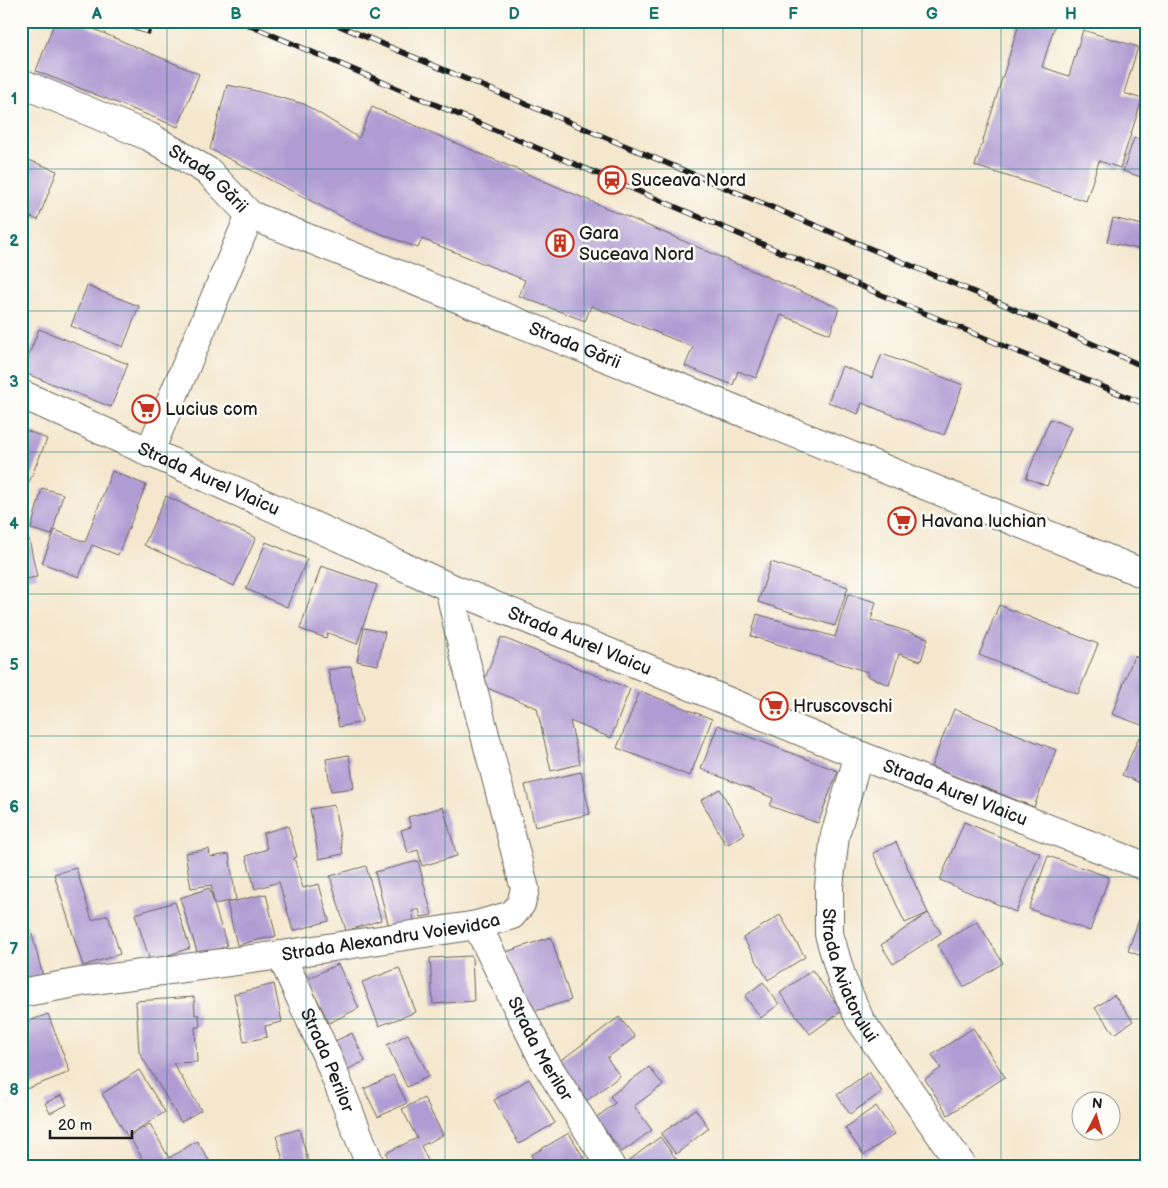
<svg xmlns="http://www.w3.org/2000/svg" width="1168" height="1188" viewBox="0 0 1168 1188" font-family="'Balsamiq Sans',sans-serif">
  <style>
    .building { fill: #b09cd3 }
    .lines { fill: none; stroke-linecap: round; stroke-linejoin: round }
    .minor-casing { stroke: #68635a; stroke-width: 30 }
    .minor { stroke: #fff; stroke-width: 28 }
    .rail-casing { stroke: #1c1c1c; stroke-width: 5.5 }
    .rail { stroke: #fdfcf7; stroke-width: 4; stroke-dasharray: 11; stroke-linecap: butt }
    .grid { fill: none; stroke: #0f766e; stroke-width: 1; stroke-opacity: 0.55 }
    .labels { text-anchor: middle; stroke-width: 5; stroke-linejoin: round; paint-order: stroke }
    .street-label { font-size: 18px; fill: #1c1c1c; stroke: #fdfcf7 }
    .poi-label { font-size: 18px; fill: #1c1c1c; stroke: #fdfcf7; text-anchor: start }
    .neatline { fill: none; stroke: #0f766e; stroke-width: 2 }
    .grid-label { font-size: 16px; text-anchor: middle; font-weight: bold; fill: #0f766e }
  </style>
  <rect width="100%" height="100%" fill="#fdfcf7"/>
  <filter id="ink" filterUnits="userSpaceOnUse"><feTurbulence type="fractalNoise" baseFrequency=".02" numOctaves="2"/><feDisplacementMap in="SourceGraphic" scale="10" xChannelSelector="R" yChannelSelector="G"/><feConvolveMatrix kernelMatrix="1 2 1 2 8 2 1 2 1" color-interpolation-filters="sRGB"/></filter>
  <filter id="wash" filterUnits="userSpaceOnUse"><feTurbulence type="fractalNoise" baseFrequency=".0096" numOctaves="4" result="noise"/><feDisplacementMap in="SourceGraphic" scale="20" xChannelSelector="R" yChannelSelector="G"/><feGaussianBlur stdDeviation="1.12" result="paint"/><feColorMatrix in="noise" values="0 0 0 0 0 0 0 0 0 0 0 0 0 0 0 0 0 1.4 0 .05"/><feComposite in="paint" operator="in"/></filter>
  <g filter="url(#wash)">
    <rect width="100%" height="100%" fill="#f4e7cd"/>
    <g id="blocks">
      <g class="building">
        <path d="M55 21H75L199 74 178 127 36 71Z"/>
        <path d="M1020 21H1056L1042 67 1069 76 1083 30 1138 47 1124 93 1142 99 1120 168 1099 161 1086 201 975 166Z"/>
        <path d="M227 85 252 90 304 104 359 138 372 107 839 308 830 334 781 315 756 378 738 371 733 385 685 366 693 347 591 306 585 321 519 296 525 280 422 239 418 248 356 224 210 149Z"/>
        <path d="M1134 138 1147 142V179L1123 171Z"/>
        <path d="M21 157 57 171 38 220 21 213Z"/>
        <path d="M1113 218 1147 226V251L1107 242Z"/>
        <path d="M87 286 139 306 123 347 71 326Z"/>
        <path d="M39 329 128 364 111 407 22 372Z"/>
        <path d="M882 354 963 385 944 435 862 403 858 414 828 402 842 366 872 378Z"/>
        <path d="M1050 419 1071 427 1047 486 1026 478Z"/>
        <path d="M21 428 47 439 24 494 21 493Z"/>
        <path d="M112 471 146 485 118 555 92 545 79 577 42 563 55 530 85 542Z"/>
        <path d="M42 488 63 494 52 535 31 529Z"/>
        <path d="M166 496 256 538 234 586 144 545Z"/>
        <path d="M29 539 37 577 21 580V541Z"/>
        <path d="M266 542 307 559 287 607 246 589Z"/>
        <path d="M771 562 848 587 835 626 758 602Z"/>
        <path d="M321 566 377 585 357 644 328 633 326 638 300 629Z"/>
        <path d="M848 594 876 602 871 620 928 638 921 661 899 654 889 685 867 676 868 672 751 636 757 614 835 637Z"/>
        <path d="M999 605 1098 644 1078 694 979 655Z"/>
        <path d="M364 628 385 632 378 665 357 661Z"/>
        <path d="M501 637 630 689 611 738 570 721 580 764 551 771 537 708 482 686Z"/>
        <path d="M1134 656 1147 661V727L1112 714Z"/>
        <path d="M351 666 362 722 339 727 328 670Z"/>
        <path d="M640 691 712 719 690 776 617 748Z"/>
        <path d="M954 709 1056 750 1034 807 931 767Z"/>
        <path d="M718 725 838 771 818 823 770 806 773 798 701 769Z"/>
        <path d="M1139 737 1147 741V786L1122 775Z"/>
        <path d="M349 755 354 788 331 791 326 759Z"/>
        <path d="M581 772 590 814 535 827 525 785Z"/>
        <path d="M720 789 745 834 726 845 701 800Z"/>
        <path d="M334 805 343 854 319 859 310 809Z"/>
        <path d="M443 807 457 856 422 866 418 850 408 853 401 830 411 827 408 817Z"/>
        <path d="M964 822 1040 853 1016 912 940 880Z"/>
        <path d="M288 826 297 857 294 858 303 888 319 884 329 921 293 931 279 882 255 889 246 856 267 849 263 833Z"/>
        <path d="M896 842 928 913 905 923 873 853Z"/>
        <path d="M209 849 210 857 229 854 236 900 214 904 227 946 198 955 180 898 209 888 214 903 211 885 191 888 185 853Z"/>
        <path d="M1048 856 1109 877 1090 931 1029 909Z"/>
        <path d="M418 861 432 915 421 917 419 909 412 911 414 921 389 927 375 872Z"/>
        <path d="M366 866 381 920 346 931 330 876Z"/>
        <path d="M76 868 92 920 108 915 120 954 83 966 54 874Z"/>
        <path d="M266 894 276 936 237 945 227 903Z"/>
        <path d="M21 895 26 908 21 910Z"/>
        <path d="M1146 899H1147V958L1128 951Z"/>
        <path d="M175 902 190 948 150 961 135 914Z"/>
        <path d="M928 913 941 933 893 964 881 945Z"/>
        <path d="M780 915 805 957 768 980 743 938Z"/>
        <path d="M977 921 1003 963 964 987 938 945Z"/>
        <path d="M31 931 43 976 21 982V934Z"/>
        <path d="M551 937 571 1000 526 1014 506 952Z"/>
        <path d="M472 956 474 1001 433 1004 430 958Z"/>
        <path d="M338 964 359 1008 329 1023 307 979Z"/>
        <path d="M399 968 416 1012 379 1026 362 982Z"/>
        <path d="M812 970 842 1011 810 1034 780 993Z"/>
        <path d="M763 982 779 1004 761 1018 745 996Z"/>
        <path d="M274 984 282 1022 265 1026 267 1037 244 1042 234 994Z"/>
        <path d="M1114 995 1133 1021 1115 1034 1095 1008Z"/>
        <path d="M194 997 195 1015H199L200 1027H195L197 1062 173 1063 201 1110 181 1122 139 1052 136 1001Z"/>
        <path d="M48 1014 70 1072 21 1091V1024Z"/>
        <path d="M619 1017 635 1037 607 1058 620 1076 585 1102 556 1064Z"/>
        <path d="M973 1028 1005 1077 948 1115 925 1079 941 1068 932 1055Z"/>
        <path d="M352 1033 365 1061 344 1071 331 1043Z"/>
        <path d="M408 1034 429 1076 407 1087 387 1045Z"/>
        <path d="M649 1067 663 1085 634 1106 652 1130 622 1152 596 1118 615 1103 610 1096Z"/>
        <path d="M139 1070 165 1112 127 1136 102 1094Z"/>
        <path d="M869 1072 882 1092 850 1114 837 1095Z"/>
        <path d="M393 1075 407 1103 378 1117 364 1089Z"/>
        <path d="M529 1079 555 1123 519 1144 494 1100Z"/>
        <path d="M62 1095 67 1105 50 1113 45 1103Z"/>
        <path d="M424 1098 443 1135 421 1146 431 1167H392L386 1153 417 1138 402 1109Z"/>
        <path d="M876 1106 895 1134 864 1155 845 1128Z"/>
        <path d="M695 1109 709 1128 676 1154 661 1134Z"/>
        <path d="M150 1124 169 1158 197 1141 213 1167H147L129 1136Z"/>
        <path d="M299 1129 310 1167H285L276 1136Z"/>
        <path d="M569 1133 589 1167H538L531 1155Z"/>
        <path d="M660 1137 682 1167H631L627 1162Z"/>
      </g>
    </g>
  </g>
  <g filter="url(#ink)">
    <use href="#blocks" fill-opacity="0" stroke="#68635a" stroke-width="1"/>
    <g class="lines">
      <g class="minor-casing">
        <g id="minor">
          <path id="s1" d="M21 83 150 137 209 172 250 215 1004 517 1147 575"/>
          <path id="s2" d="M21 394 449 587 859 755 1147 867"/>
          <path d="M149 453 250 215"/>
          <path id="s3" d="M859 755 835 835 829 887V934L842 979 860 1020 963 1167"/>
          <path id="s4" d="M477 925 542 1057 611 1167"/>
          <path id="s5" d="M281 955 329 1061 371 1167"/>
          <path id="s6" d="M21 993 81 982 281 955 477 925 512 915 521 904 525 889 465 658 449 587"/>
        </g>
      </g>
      <use href="#minor" class="minor"/>
      <g class="rail-casing">
        <g id="rail">
          <path d="M116 21 148 32"/>
          <path d="M239 21 917 310 1147 405"/>
          <path d="M328 21 1000 303 1147 368"/>
        </g>
      </g>
      <use href="#rail" class="rail"/>
    </g>
  </g>
  <path class="grid" d="M167 21V1167M306 21V1167M445 21V1167M584 21V1167M723 21V1167M862 21V1167M1001 21V1167M21 169H1147M21 311H1147M21 452H1147M21 594H1147M21 736H1147M21 877H1147M21 1019H1147"/>
  <defs>
    <g id="station-ring" transform="scale(1.4375)"><circle r="9.5" fill="#fdfcf7" stroke="#c8321e" stroke-width="1.5"/><path d="M-3-6H3Q5-6 5-4V2Q5 4 3 4L4.5 6H3L1.5 4h-3L-3 6H-4.5L-3 4Q-5 4-5 2V-4Q-5-6-3-6ZM-3.5-4v3h7v-3ZM-3.5 1v1.5H-2V1ZM2 1v1.5H3.5V1Z" fill="#c8321e"/></g>
    <g id="building-ring" transform="scale(1.4375)"><circle r="9.5" fill="#fdfcf7" stroke="#c8321e" stroke-width="1.5"/><path d="M-4-6H4V6H1V3H-1V6H-4ZM-2.5-4.3h1.7v1.8h-1.7ZM.8-4.3h1.7v1.8H.8ZM-2.5-1h1.7V.8h-1.7ZM.8-1h1.7V.8H.8Z" fill="#c8321e"/></g>
    <g id="supermarket-ring" transform="scale(1.4375)"><circle r="9.5" fill="#fdfcf7" stroke="#c8321e" stroke-width="1.5"/><path d="M-6-5.5h2.5l.6 2H6L4.5 2H-2.5L-4.4-4H-6ZM-1.5 3.2a1.3 1.3 0 1 0 .1 0ZM3 3.2a1.3 1.3 0 1 0 .1 0Z" fill="#c8321e"/></g>
  </defs>
  <g fill-rule="evenodd">
    <use href="#station-ring" x="612" y="180"/>
    <use href="#building-ring" x="560" y="243"/>
    <use href="#supermarket-ring" x="146" y="409"/>
    <use href="#supermarket-ring" x="902" y="521"/>
    <use href="#supermarket-ring" x="774" y="706"/>
  </g>
  <g class="labels">
    <g class="street-label">
      <text dy="6" stroke="none"><textPath href="#s1" startOffset="212">Strada Gării</textPath></text>
      <text dy="6" stroke="none"><textPath href="#s1" startOffset="618">Strada Gării</textPath></text>
      <text dy="6" stroke="none"><textPath href="#s2" startOffset="206">Strada Aurel Vlaicu</textPath></text>
      <text dy="6" stroke="none"><textPath href="#s2" startOffset="611">Strada Aurel Vlaicu</textPath></text>
      <text dy="6" stroke="none"><textPath href="#s2" startOffset="1016">Strada Aurel Vlaicu</textPath></text>
      <text dy="6" stroke="none"><textPath href="#s6" startOffset="374">Strada Alexandru Voievidca</textPath></text>
      <text dy="6" stroke="none"><textPath href="#s3" startOffset="228">Strada Aviatorului</textPath></text>
      <text dy="6" stroke="none"><textPath href="#s4" startOffset="139">Strada Merilor</textPath></text>
      <text dy="6" stroke="none"><textPath href="#s5" startOffset="115">Strada Perilor</textPath></text>
    </g>
    <g class="poi-label">
      <text x="631" y="186">Suceava Nord</text>
      <text x="579" y="239">Gara<tspan x="579" dy="21">Suceava Nord</tspan></text>
      <text x="165" y="415">Lucius com</text>
      <text x="921" y="527">Havana luchian</text>
      <text x="793" y="712">Hruscovschi</text>
    </g>
  </g>
  <rect width="1168" height="1188" fill="none" stroke="#fdfcf7" stroke-width="55"/>
  <g transform="translate(1096 1116) rotate(6)"><circle r="24" fill="#fdfcf7" stroke="#a3a29f"/>
  <path d="M0-4L9 19L0 12L-9 19Z" fill="#c8321e"/>
  <text y="-8" font-size="14" font-weight="bold" text-anchor="middle" fill="#1c1c1c">N</text>
  </g>
  <path d="M50 1130v8h82v-8" fill="none" stroke="#1c1c1c" stroke-width="2.5"/>
  <text x="58" y="1130" font-size="15" fill="#1c1c1c" stroke="#fdfcf7" stroke-width="4" paint-order="stroke">20 m</text>
  <rect x="28" y="28" width="1112" height="1132" class="neatline"/>
  <g class="grid-label">
    <text x="97" y="19">A</text>
    <text x="236" y="19">B</text>
    <text x="375" y="19">C</text>
    <text x="514" y="19">D</text>
    <text x="654" y="19">E</text>
    <text x="793" y="19">F</text>
    <text x="932" y="19">G</text>
    <text x="1071" y="19">H</text>
    <text x="14" y="104">1</text>
    <text x="14" y="246">2</text>
    <text x="14" y="387">3</text>
    <text x="14" y="529">4</text>
    <text x="14" y="670">5</text>
    <text x="14" y="812">6</text>
    <text x="14" y="954">7</text>
    <text x="14" y="1095">8</text>
  </g>
</svg>
